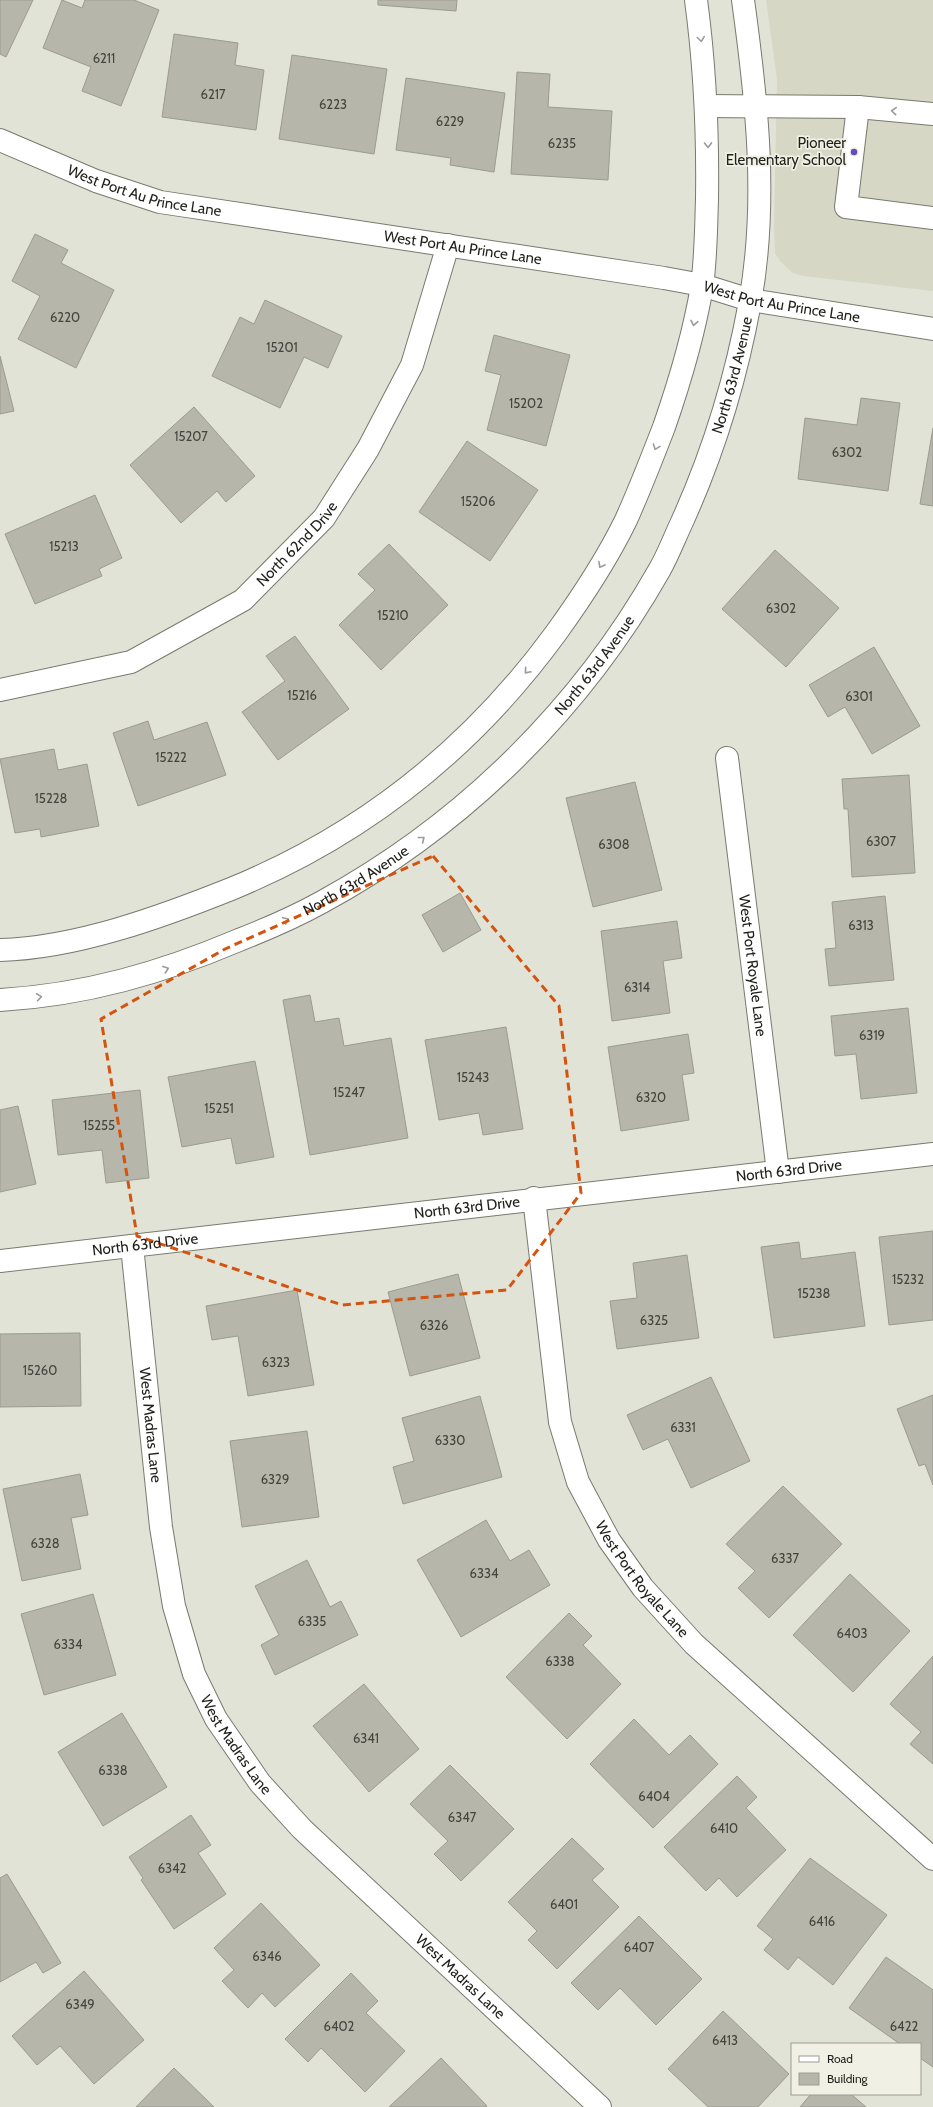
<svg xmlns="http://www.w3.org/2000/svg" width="933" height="2107" viewBox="0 0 933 2107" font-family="Cabin,sans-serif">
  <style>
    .built { fill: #d6d7c4 }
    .building { fill: #b6b6ab; stroke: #9b9b90 }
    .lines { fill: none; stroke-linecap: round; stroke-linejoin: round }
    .minor-casing { stroke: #79796e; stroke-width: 24 }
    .minor { stroke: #fff; stroke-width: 22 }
    .oneway { stroke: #9a9a98 }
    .marked { fill: none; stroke: #d4530e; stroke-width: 3; stroke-dasharray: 8 5; stroke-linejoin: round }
    .poi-dot { fill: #644ac3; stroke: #f0f0e4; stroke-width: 1.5 }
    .labels { text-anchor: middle; stroke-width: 3.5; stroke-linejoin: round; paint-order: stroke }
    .number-label { font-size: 13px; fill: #45453f }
    .poi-label { font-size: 15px; fill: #1f1f1b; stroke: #f0f0e4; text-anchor: end }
    .street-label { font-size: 15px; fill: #1f1f1b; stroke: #f0f0e4 }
  </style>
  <rect width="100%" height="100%" fill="#e2e3d7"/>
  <path class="built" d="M766 0H933V291L803 276 793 273 780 261 775 253 774 225 777 79Z"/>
  <g class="building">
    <path d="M0 0H33L6 57 0 54Z"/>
    <path d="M62 0 82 8 85 0H134L159 10 121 106 82 91 91 67 43 48Z"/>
    <path d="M378 0H457L456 11 378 5Z"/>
    <path d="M174 34 238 43 235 65 264 70 256 130 162 117Z"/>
    <path d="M292 55 387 69 374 154 279 139Z"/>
    <path d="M517 72 550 74 548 107 612 111 608 180 511 174Z"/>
    <path d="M406 78 505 93 494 172 450 165 451 158 396 150Z"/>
    <path d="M35 234 68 250 61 263 114 290 76 368 18 339 40 296 12 281Z"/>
    <path d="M265 300 342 336 328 368 304 357 280 408 212 376 240 317 254 324Z"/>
    <path d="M494 335 570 355 546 446 487 430 501 375 485 371Z"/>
    <path d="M0 356 14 411 0 414Z"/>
    <path d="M861 398 900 403 888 491 798 479 805 418 857 425Z"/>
    <path d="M194 407 255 476 226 502 217 491 181 523 130 465Z"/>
    <path d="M933 428V506L920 504Z"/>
    <path d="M467 441 538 490 490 561 419 512Z"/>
    <path d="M95 495 122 558 99 569 102 576 35 604 5 534Z"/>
    <path d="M389 544 448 605 381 670 339 625 375 590 358 574Z"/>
    <path d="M775 550 839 608 786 667 722 609Z"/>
    <path d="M295 636 349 709 278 760 242 712 285 681 266 656Z"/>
    <path d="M874 647 920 726 872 754 845 707 828 717 809 685Z"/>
    <path d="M148 721 154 740 207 722 226 775 138 806 113 733Z"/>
    <path d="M54 749 58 770 87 764 99 826 41 837 40 829 15 833 0 759Z"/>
    <path d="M909 775 915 873 852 877 848 809H844L842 779Z"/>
    <path d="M635 782 662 890 593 907 566 798Z"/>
    <path d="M460 893 481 930 443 952 422 915Z"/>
    <path d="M885 896 894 980 829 986 825 949 836 948 832 902Z"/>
    <path d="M677 921 682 958 663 961 670 1013 612 1021 601 931Z"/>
    <path d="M310 995 315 1022 339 1018 344 1046 391 1038 408 1138 310 1155 283 1000Z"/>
    <path d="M908 1008 917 1093 861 1099 856 1054 835 1056 831 1016Z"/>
    <path d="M506 1027 523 1129 483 1135 479 1113 439 1120 425 1040Z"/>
    <path d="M688 1034 694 1073 682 1075 689 1120 621 1131 608 1047Z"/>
    <path d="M255 1061 274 1157 236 1164 231 1138 182 1147 168 1077Z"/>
    <path d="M140 1090 149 1178 106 1183 102 1150 58 1155 52 1100Z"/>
    <path d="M18 1106 36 1184 0 1192V1110Z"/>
    <path d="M933 1231V1320L889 1325 879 1237Z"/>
    <path d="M799 1242 801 1259 855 1252 865 1326 774 1338 761 1247Z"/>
    <path d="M687 1255 699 1338 617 1349 610 1301 637 1298 633 1263Z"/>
    <path d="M458 1274 480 1358 410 1376 388 1292Z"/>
    <path d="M297 1290 314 1385 248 1396 238 1336 212 1340 206 1306Z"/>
    <path d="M80 1333 81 1406 0 1407V1334Z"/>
    <path d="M711 1377 750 1461 691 1488 668 1439 643 1450 627 1415Z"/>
    <path d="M933 1395V1485L925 1464 919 1466 897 1409Z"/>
    <path d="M480 1396 502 1477 403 1504 393 1467 414 1461 402 1418Z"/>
    <path d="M307 1431 319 1517 242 1527 230 1441Z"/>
    <path d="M80 1474 88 1515 71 1518 81 1569 22 1581 3 1489Z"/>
    <path d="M783 1486 842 1544 769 1618 738 1588 755 1571 726 1544Z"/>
    <path d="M486 1520 510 1561 529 1550 550 1585 461 1637 417 1560Z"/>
    <path d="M307 1560 330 1607 341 1601 358 1635 275 1675 261 1645 279 1635 255 1586Z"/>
    <path d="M850 1574 910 1631 853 1692 793 1635Z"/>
    <path d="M93 1594 116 1675 44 1695 21 1614Z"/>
    <path d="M569 1613 592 1636 583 1645 621 1684 567 1739 506 1677Z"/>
    <path d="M933 1656V1764L910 1744 921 1732 890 1704Z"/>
    <path d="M364 1684 419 1749 369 1792 313 1726Z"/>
    <path d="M122 1713 167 1787 103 1826 58 1752Z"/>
    <path d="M634 1719 669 1755 690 1735 718 1764 653 1828 590 1764Z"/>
    <path d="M450 1765 514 1829 461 1881 434 1854 448 1841 410 1804Z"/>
    <path d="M737 1776 757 1797 746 1808 786 1850 737 1897 719 1878 706 1891 664 1847Z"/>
    <path d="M191 1815 211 1845 198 1853 226 1894 174 1929 141 1880 143 1878 129 1857Z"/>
    <path d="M572 1838 604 1869 592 1880 619 1907 557 1969 528 1940 537 1931 508 1902Z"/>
    <path d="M810 1858 887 1915 833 1985 798 1957 788 1970 764 1950 773 1939 757 1926Z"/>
    <path d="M7 1874 61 1963 43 1973 36 1962 0 1982V1878Z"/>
    <path d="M261 1903 320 1965 275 2007 262 1993 248 2008 222 1981 234 1970 214 1948Z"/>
    <path d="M639 1916 702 1979 656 2025 620 1988 598 2010 571 1983Z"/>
    <path d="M886 1957 933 1990V2067L920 2058V2044H900L849 2008Z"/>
    <path d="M84 1971 144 2040 94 2084 60 2046 37 2065 12 2036Z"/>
    <path d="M351 1973 378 2001 366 2013 405 2051 365 2092 321 2048 308 2062 285 2039Z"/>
    <path d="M723 2011 789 2074 758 2107H708L668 2069Z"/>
    <path d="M441 2058 487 2106 485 2107H389Z"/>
    <path d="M174 2068 214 2107H136Z"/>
    <path d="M811 2094H851L866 2107H800Z"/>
  </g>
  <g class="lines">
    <g class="minor-casing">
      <g id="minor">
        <path d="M706 106 858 107 933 114"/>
        <path d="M858 107 846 207 933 218"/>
        <path id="s1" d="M0 140 96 181 160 202 664 278 702 285 750 300 933 329"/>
        <path id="s2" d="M0 690 131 662 243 600 324 518 368 449 412 365 448 245"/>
        <path id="s3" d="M727 758 778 1172"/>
        <path d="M0 950C76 948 161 917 231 889 363 835 472 748 556 633 582 597 607 559 626 520 640 489 652 458 664 427 680 381 694 334 702 286 706 257 706 228 707 199 708 131 705 67 696 0"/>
        <path id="s4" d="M0 1000C85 995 161 973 239 940 267 929 295 917 322 902 463 825 581 709 660 569 668 555 674 539 681 524 713 454 736 379 750 302 768 202 757 101 743 0"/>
        <path id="s5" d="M534 1198 560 1422 578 1482 609 1540 643 1588 694 1644 933 1859"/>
        <path id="s6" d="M132 1246 161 1527 174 1606 194 1674 216 1719 260 1783 302 1829 600 2107"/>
        <path id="s7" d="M0 1261 933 1154"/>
      </g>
    </g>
    <use href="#minor" class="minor"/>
  </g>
  <defs><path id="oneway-chevron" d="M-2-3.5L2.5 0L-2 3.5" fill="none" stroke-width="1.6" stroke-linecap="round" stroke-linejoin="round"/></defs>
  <g class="oneway">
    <use href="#oneway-chevron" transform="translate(701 39) rotate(82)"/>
    <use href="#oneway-chevron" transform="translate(894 111) rotate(-175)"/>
    <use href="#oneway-chevron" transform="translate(708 145) rotate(89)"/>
    <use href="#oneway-chevron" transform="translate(694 323) rotate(101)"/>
    <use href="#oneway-chevron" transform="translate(656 447) rotate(110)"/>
    <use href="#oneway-chevron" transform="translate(601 565) rotate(119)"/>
    <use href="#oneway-chevron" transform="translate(527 671) rotate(131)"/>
    <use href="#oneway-chevron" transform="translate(422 839) rotate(-38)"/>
    <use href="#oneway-chevron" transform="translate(286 920) rotate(-25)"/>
    <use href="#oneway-chevron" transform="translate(166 969) rotate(-20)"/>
    <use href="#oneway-chevron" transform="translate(39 997) rotate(-8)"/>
  </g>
  <path class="marked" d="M433 856 559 1006 581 1193 507 1290 342 1305 137 1236 101 1019 225 949Z"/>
  <circle class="poi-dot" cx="854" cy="152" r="4"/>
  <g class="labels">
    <g class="number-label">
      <text x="104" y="63">6211</text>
      <text x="213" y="99">6217</text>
      <text x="333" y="109">6223</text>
      <text x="450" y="126">6229</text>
      <text x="562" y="148">6235</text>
      <text x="65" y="322">6220</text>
      <text x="282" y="352">15201</text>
      <text x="526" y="408">15202</text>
      <text x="191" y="441">15207</text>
      <text x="847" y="457">6302</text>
      <text x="478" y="506">15206</text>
      <text x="64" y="551">15213</text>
      <text x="781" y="613">6302</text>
      <text x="393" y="620">15210</text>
      <text x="302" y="700">15216</text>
      <text x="859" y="701">6301</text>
      <text x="171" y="762">15222</text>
      <text x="51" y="803">15228</text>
      <text x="881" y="846">6307</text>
      <text x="614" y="849">6308</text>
      <text x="861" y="930">6313</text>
      <text x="637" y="992">6314</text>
      <text x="872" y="1040">6319</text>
      <text x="473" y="1082">15243</text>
      <text x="349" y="1097">15247</text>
      <text x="651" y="1102">6320</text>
      <text x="219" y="1113">15251</text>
      <text x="99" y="1130">15255</text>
      <text x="908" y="1284">15232</text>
      <text x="814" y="1298">15238</text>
      <text x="654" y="1325">6325</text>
      <text x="434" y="1330">6326</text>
      <text x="276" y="1367">6323</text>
      <text x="40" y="1375">15260</text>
      <text x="683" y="1432">6331</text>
      <text x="450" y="1445">6330</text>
      <text x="275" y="1484">6329</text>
      <text x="45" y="1548">6328</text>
      <text x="785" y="1563">6337</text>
      <text x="484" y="1578">6334</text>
      <text x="312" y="1626">6335</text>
      <text x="852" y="1638">6403</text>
      <text x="68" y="1649">6334</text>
      <text x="560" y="1666">6338</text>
      <text x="366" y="1743">6341</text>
      <text x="113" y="1775">6338</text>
      <text x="654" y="1801">6404</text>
      <text x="462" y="1822">6347</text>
      <text x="724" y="1833">6410</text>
      <text x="172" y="1873">6342</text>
      <text x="564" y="1909">6401</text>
      <text x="822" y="1926">6416</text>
      <text x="639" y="1952">6407</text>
      <text x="267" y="1961">6346</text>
      <text x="80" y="2009">6349</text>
      <text x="339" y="2031">6402</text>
      <text x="904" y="2031">6422</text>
      <text x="725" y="2045">6413</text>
    </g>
    <g class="poi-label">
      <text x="846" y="148">Pioneer<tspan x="846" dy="17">Elementary School</tspan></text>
    </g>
    <g class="street-label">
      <text dy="5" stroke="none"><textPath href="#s1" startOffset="154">West Port Au Prince Lane</textPath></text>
      <text dy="5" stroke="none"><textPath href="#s1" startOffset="478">West Port Au Prince Lane</textPath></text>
      <text dy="5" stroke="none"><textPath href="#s1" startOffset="802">West Port Au Prince Lane</textPath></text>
      <text dy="5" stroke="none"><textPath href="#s4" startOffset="1027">North 63rd Avenue</textPath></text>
      <text dy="5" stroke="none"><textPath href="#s2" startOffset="340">North 62nd Drive</textPath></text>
      <text dy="5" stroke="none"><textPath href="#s4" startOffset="703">North 63rd Avenue</textPath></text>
      <text dy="5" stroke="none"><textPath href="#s4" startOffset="379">North 63rd Avenue</textPath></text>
      <text dy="5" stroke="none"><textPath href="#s3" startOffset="209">West Port Royale Lane</textPath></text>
      <text dy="5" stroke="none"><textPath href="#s7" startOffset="794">North 63rd Drive</textPath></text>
      <text dy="5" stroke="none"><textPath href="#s7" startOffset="470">North 63rd Drive</textPath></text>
      <text dy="5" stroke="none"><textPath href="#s7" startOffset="146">North 63rd Drive</textPath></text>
      <text dy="5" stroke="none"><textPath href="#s6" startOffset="180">West Madras Lane</textPath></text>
      <text dy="5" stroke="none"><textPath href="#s5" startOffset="405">West Port Royale Lane</textPath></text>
      <text dy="5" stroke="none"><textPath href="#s6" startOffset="516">West Madras Lane</textPath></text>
      <text dy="5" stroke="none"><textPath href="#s6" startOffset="840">West Madras Lane</textPath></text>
    </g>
  </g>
  <rect x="791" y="2043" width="130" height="52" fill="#f0f0e4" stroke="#9c9c94"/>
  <rect x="799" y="2056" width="20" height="6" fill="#ffffff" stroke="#9c9c94"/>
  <text x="827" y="2063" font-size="12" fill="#1f1f1b">Road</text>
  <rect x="799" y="2073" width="20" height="12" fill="#b6b6ab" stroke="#9c9c94"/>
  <text x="827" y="2083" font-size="12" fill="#1f1f1b">Building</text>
</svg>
